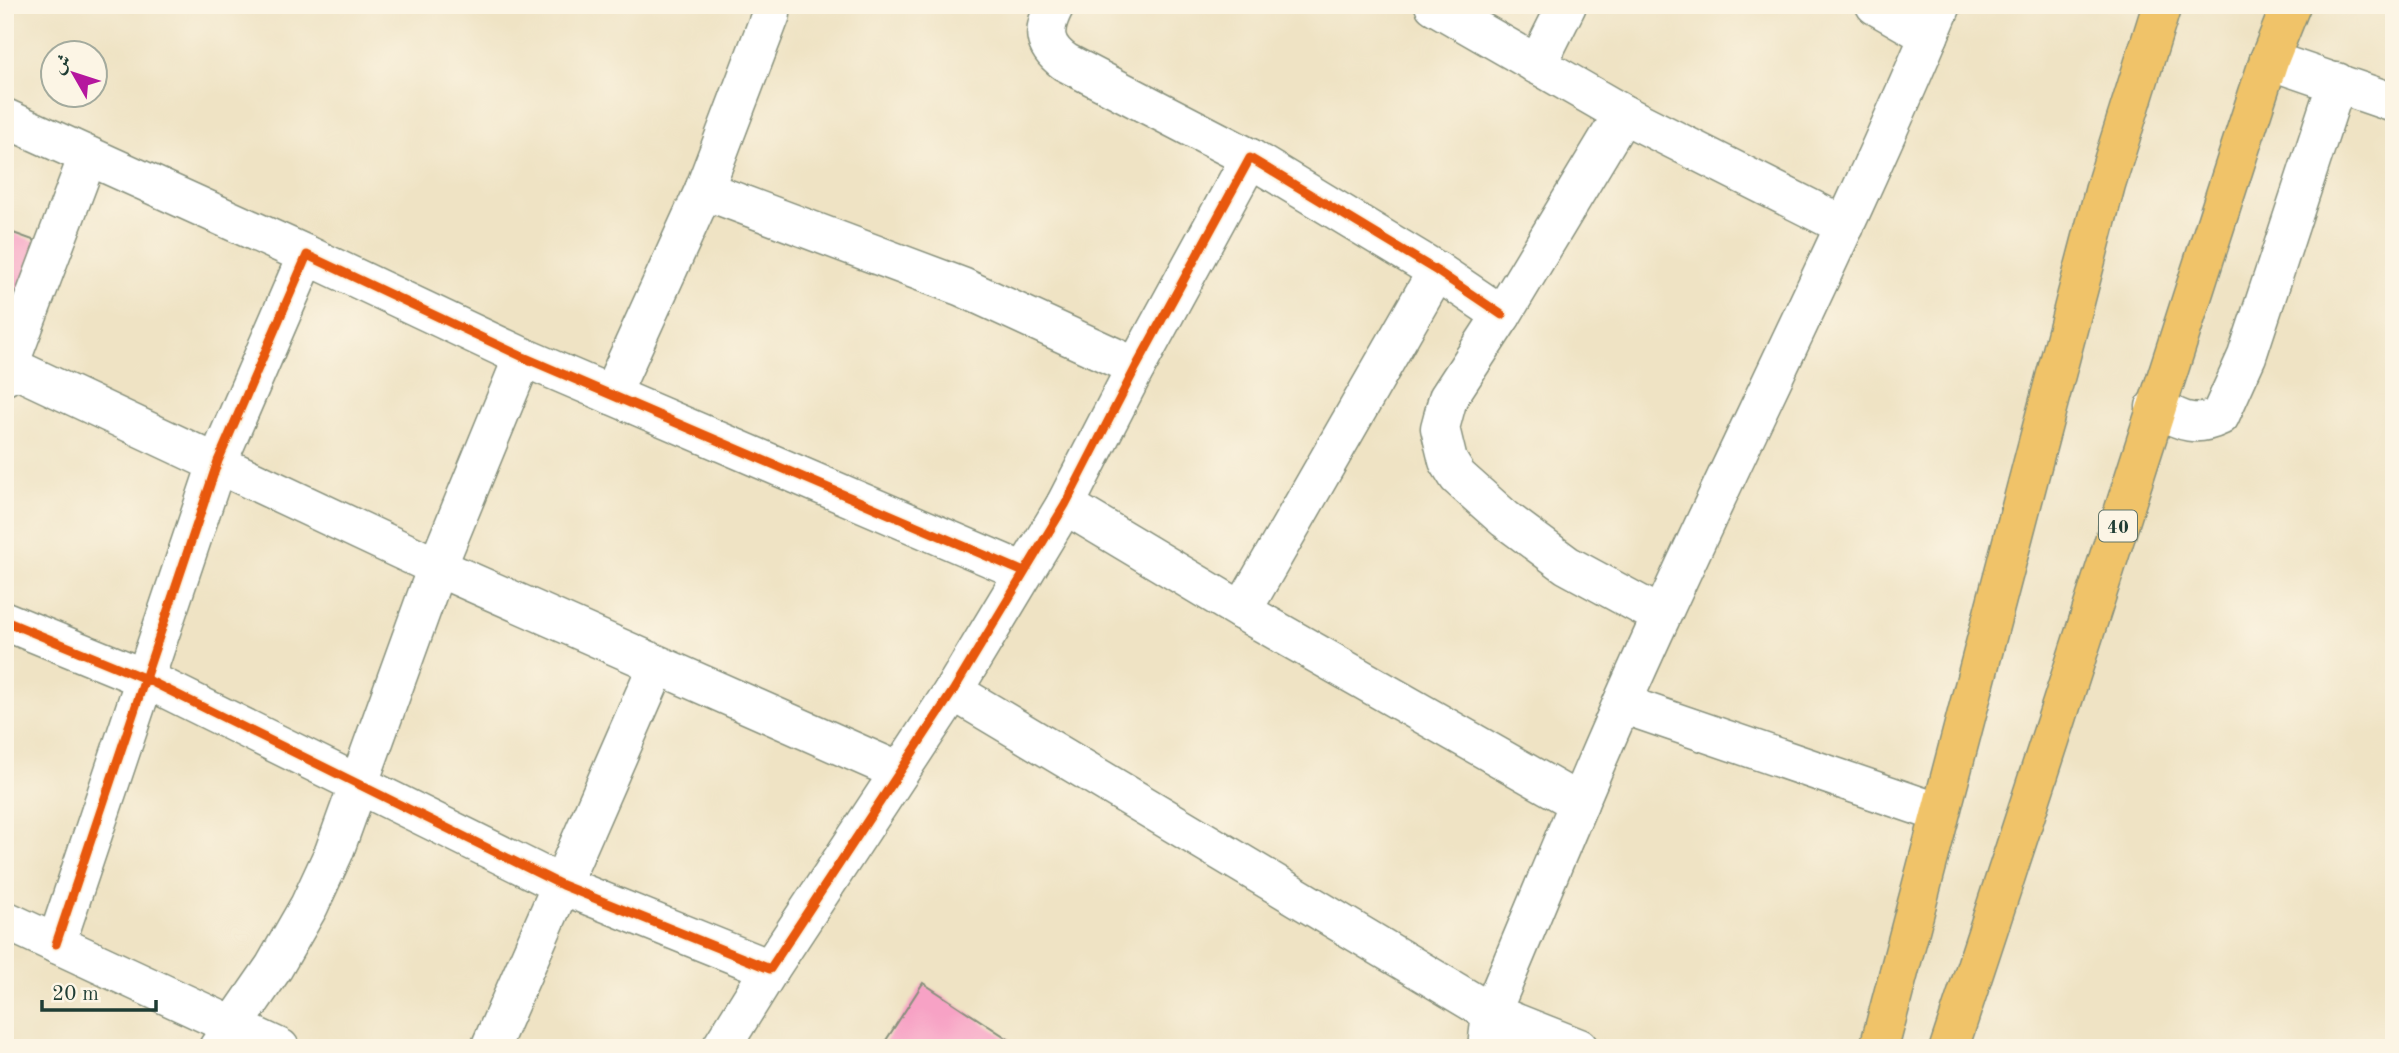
<svg xmlns="http://www.w3.org/2000/svg" width="2399" height="1053" viewBox="0 0 2399 1053" font-family="'Old Standard TT',Amiri,serif">
  <style>
    .building { fill: #f7a2c5 }
    .lines { fill: none; stroke-linecap: round; stroke-linejoin: round }
    .minor-casing { stroke: #87907c; stroke-width: 41 }
    .highway-casing { stroke: #87907c; stroke-width: 41 }
    .minor { stroke: #fff; stroke-width: 38 }
    .highway { stroke: #f0c369; stroke-width: 38 }
    .cycleway-casing { stroke: #fcf5e5; stroke-width: 13 }
    .cycleway { stroke: #e8590c; stroke-width: 9 }
    .labels { text-anchor: middle; stroke-width: 5; stroke-linejoin: round; paint-order: stroke }
    .shield { fill: #fcf5e5; stroke: #617469; stroke-width: 2 }
    .shield-label { font-size: 19px; font-weight: bold; fill: #1f3d34 }
  </style>
  <rect width="100%" height="100%" fill="#fcf5e5"/>
  <filter id="ink" filterUnits="userSpaceOnUse"><feTurbulence type="fractalNoise" baseFrequency=".0143" numOctaves="2"/><feDisplacementMap in="SourceGraphic" scale="14" xChannelSelector="R" yChannelSelector="G"/><feConvolveMatrix kernelMatrix="1 2 1 2 8 2 1 2 1" color-interpolation-filters="sRGB"/></filter>
  <filter id="wash" filterUnits="userSpaceOnUse"><feTurbulence type="fractalNoise" baseFrequency=".00686" numOctaves="4" result="noise"/><feDisplacementMap in="SourceGraphic" scale="28" xChannelSelector="R" yChannelSelector="G"/><feGaussianBlur stdDeviation="1.57" result="paint"/><feColorMatrix in="noise" values="0 0 0 0 0 0 0 0 0 0 0 0 0 0 0 0 0 1.4 0 .05"/><feComposite in="paint" operator="in"/></filter>
  <g filter="url(#wash)">
    <rect width="100%" height="100%" fill="#efe3c4"/>
    <g id="blocks">
      <g class="building">
        <path d="M5 230 44 244 17 315 5 311Z"/>
        <path d="M923 983 1022 1048H881Z"/>
      </g>
    </g>
  </g>
  <g filter="url(#ink)">
    <use href="#blocks" fill-opacity="0" stroke="#87907c" stroke-width="2"/>
    <g class="lines">
      <g class="minor-casing">
        <g id="minor">
          <path d="M1055 5C1042 30 1042 45 1065 62L1250 158"/>
          <path d="M1434 5 1623 114 1845 226"/>
          <path d="M1875 5 1929 36"/>
          <path d="M2269 60 2394 103"/>
          <path d="M1537 65 1567 5"/>
          <path d="M1623 114 1502 315 1448 398 1440 428 1448 461 1458 477 1505 519 1567 565 1661 616"/>
          <path d="M5 118 307 255"/>
          <path d="M704 190 962 287 1136 367"/>
          <path d="M5 364 437 567 898 771"/>
          <path d="M5 376 88 156"/>
          <path d="M611 395 704 190 771 14"/>
          <path d="M2155 407C2181 420 2193 429 2220 416L2247 356 2337 82"/>
          <path d="M1065 505 1242 611 1579 803"/>
          <path d="M1242 611 1437 271"/>
          <path d="M5 621 146 679 562 885 770 969 953 691 1065 505 1136 367 1250 158 1437 271 1502 315"/>
          <path d="M953 691 1491 1013 1579 1048"/>
          <path d="M1622 704 1940 813"/>
          <path d="M5 920 280 1048"/>
          <path d="M56 944 218 461 307 255 523 357 1024 572"/>
          <path d="M218 1048 274 967 309 906 334 852 437 567 523 357"/>
          <path d="M490 1048 657 666"/>
          <path d="M721 1048 770 969"/>
          <path d="M1487 1048 1491 1013C1547 880 1601 746 1662 615 1755 412 1856 212 1942 5"/>
        </g>
      </g>
      <g class="highway-casing">
        <g id="highway">
          <path d="M1879 1048 2106 184 2162 5"/>
          <path d="M1949 1048C2059 720 2161 389 2269 60L2291 5"/>
        </g>
      </g>
      <use href="#minor" class="minor"/>
      <use href="#highway" class="highway"/>
      <g class="cycleway-casing">
        <g id="cycleway">
          <path d="M5 621 146 679 562 885 770 969 953 691 1065 505 1136 367 1250 158 1437 271 1502 315"/>
          <path d="M56 944 218 461 307 255 523 357 1024 572"/>
        </g>
      </g>
      <use href="#cycleway" class="cycleway"/>
    </g>
  </g>
  <g class="labels">
    <rect class="shield" x="2099" y="510.5" width="38" height="31" rx="5"/>
    <g class="shield-label">
      <text x="2118" y="533">40</text>
    </g>
  </g>
  <rect width="2399" height="1053" fill="none" stroke="#fcf5e5" stroke-width="28"/>
  <g transform="translate(74 74) rotate(309)"><circle r="33" fill="#fcf5e5" stroke="#a4ab9e" stroke-width="2"/>
  <path d="M0-5L12 26L0 18L-12 26Z" fill="#b5179e"/>
  <text y="-10" font-size="19" font-weight="bold" text-anchor="middle" fill="#1f3d34">ش</text>
  </g>
  <path d="M42 1000v10h114v-10" fill="none" stroke="#1f3d34" stroke-width="3.5"/>
  <text x="52" y="1000" font-size="21" fill="#1f3d34" stroke="#fcf5e5" stroke-width="5" paint-order="stroke">20 m</text>
</svg>
